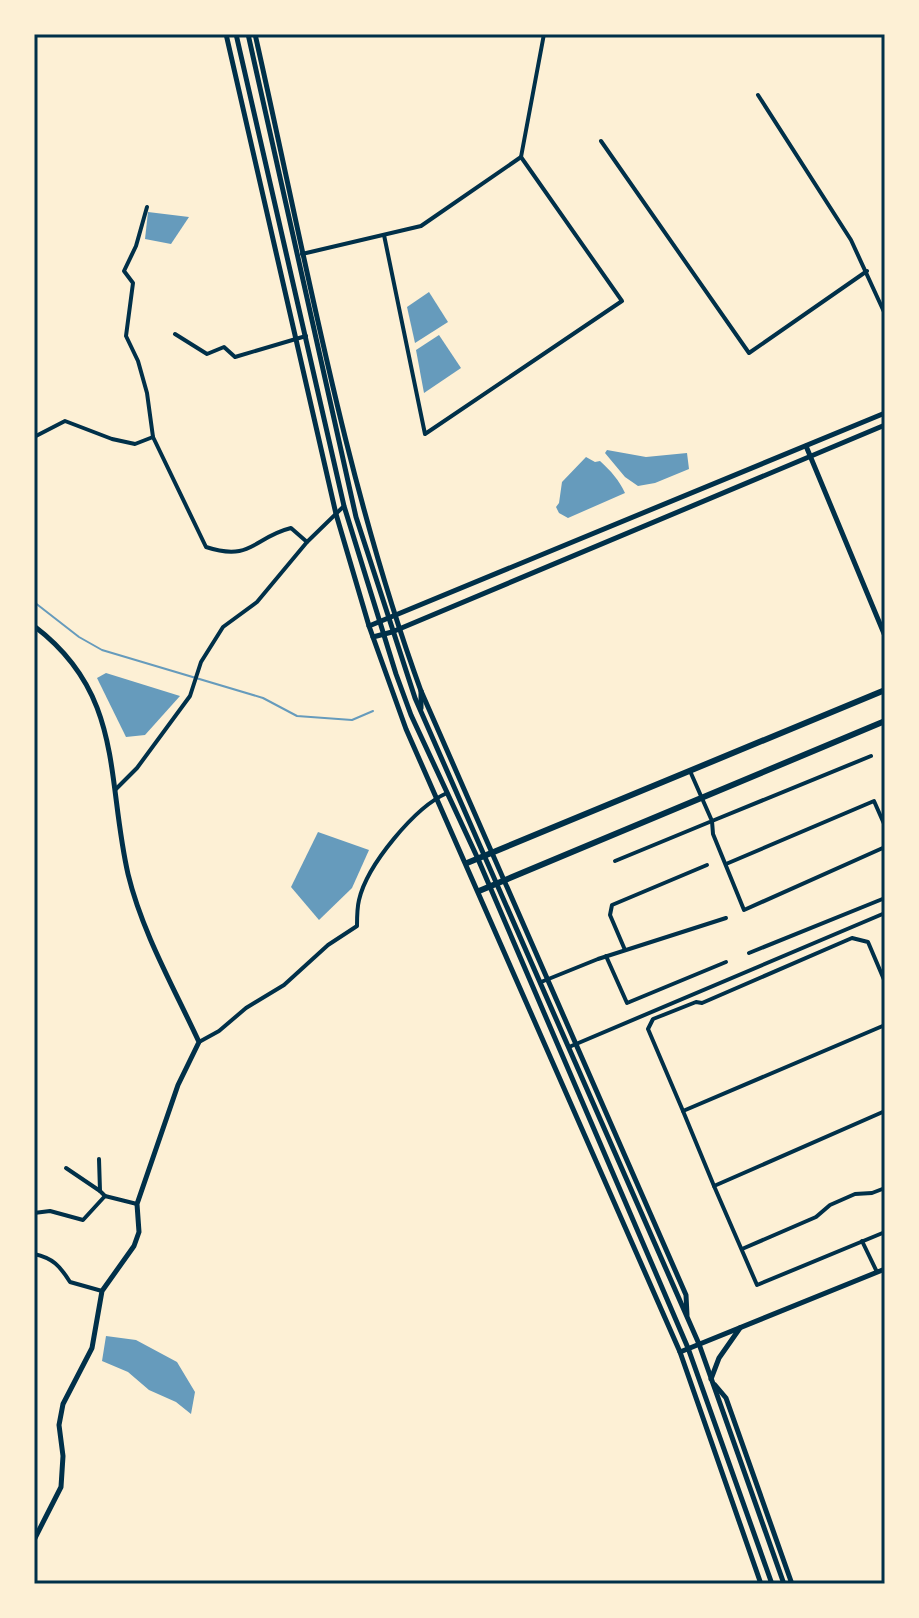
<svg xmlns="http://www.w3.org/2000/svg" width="919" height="1618" viewBox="0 0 919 1618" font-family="'Space Grotesk',sans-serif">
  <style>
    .water { fill: #669bbc }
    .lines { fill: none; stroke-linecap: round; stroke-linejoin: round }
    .stream { stroke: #669bbc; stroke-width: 2 }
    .minor { stroke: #003049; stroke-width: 4 }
    .tertiary { stroke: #003049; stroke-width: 5 }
    .secondary { stroke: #003049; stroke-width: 5 }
    .trunk { stroke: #003049; stroke-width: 6 }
    .neatline { fill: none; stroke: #003049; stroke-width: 3 }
  </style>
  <rect width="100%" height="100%" fill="#fdf0d5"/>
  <g class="water">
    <path d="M148 212 189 217 171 244 145 239Z"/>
    <path d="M429 292 448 322 415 343 407 307Z"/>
    <path d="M439 335 461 368 424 393 416 350Z"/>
    <path d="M607 450 646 457 687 453 689 469 655 483 638 486 625 477 605 453Z"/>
    <path d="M586 457 595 462 600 461C611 471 619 480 625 493L568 518 559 513 556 507 559 503 562 482Z"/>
    <path d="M106 673 180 696 145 735 126 737 97 678Z"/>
    <path d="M318 832 369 850 352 888 319 920 291 887Z"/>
    <path d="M106 1336 136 1340 177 1362 195 1392 191 1414 176 1402 149 1390 128 1372 102 1361Z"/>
  </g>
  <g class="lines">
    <path class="stream" d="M34 602 79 637 102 650 263 698 297 716 352 720 373 711"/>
    <g class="minor">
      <path d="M758 95 851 240 885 314"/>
      <path d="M601 141 749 353 867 271"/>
      <path d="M147 207 136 246 124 271 133 283 126 336 138 361 147 393 153 437 206 547C252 562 254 537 291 528L307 542"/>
      <path d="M384 235 425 434 622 301 521 157"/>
      <path d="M302 254 421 226 521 157 544 34"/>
      <path d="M175 334 207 354 224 347 235 357 306 336"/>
      <path d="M34 437 65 421 112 439 135 444 153 437"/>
      <path d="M871 756 712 821 713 834 744 910 885 847"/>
      <path d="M116 789 137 768 190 696 201 662 223 627 257 602 307 542 344 506"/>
      <path d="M615 861 712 821 690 771"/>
      <path d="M726 864 874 801 885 826"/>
      <path d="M625 950 610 915 612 905 707 865"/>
      <path d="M749 953 885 898"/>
      <path d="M606 956 627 1003 726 962"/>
      <path d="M541 982 598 959 726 918"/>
      <path d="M199 1042 219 1031 246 1008 284 985 328 945 357 926C357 918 357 908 359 900 367 865 415 807 447 793"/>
      <path d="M569 1047 885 913"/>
      <path d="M683 1111 648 1029 653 1019 696 1002 702 1003 852 938 868 942 885 982"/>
      <path d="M885 1111 714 1186 757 1285 885 1232"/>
      <path d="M99 1159 100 1191 105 1196"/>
      <path d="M66 1168 100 1191"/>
      <path d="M714 1186 683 1111 885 1025"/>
      <path d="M34 1213 50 1211 83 1220 105 1196 137 1204"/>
      <path d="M862 1241 877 1272"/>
      <path d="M742 1249 816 1217 830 1205 855 1194 872 1193 885 1188"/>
      <path d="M34 1254C53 1258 60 1266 70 1282L102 1291"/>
    </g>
    <g class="tertiary">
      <path d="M226 34 336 514 369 626 406 729 680 1352 761 1584"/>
      <path d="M255 34C305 254 344 479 421 691L686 1295 687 1315"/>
      <path d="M806 446 885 636"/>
      <path d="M34 626C124 694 106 777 128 874 142 932 174 988 199 1042L178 1085 137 1204 139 1232 134 1246 102 1291 92 1348 63 1404 59 1425 63 1456 61 1487 34 1540"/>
      <path d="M369 626 885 413"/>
      <path d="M373 637 392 632 885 425"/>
      <path d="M680 1352 885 1269"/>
      <path d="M711 1379 719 1358 740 1328"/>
      <path d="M715 1385 726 1398 792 1584"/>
    </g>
    <g class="secondary">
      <path d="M236 34 344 506 396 674 411 715 478 859 688 1348 772 1584"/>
      <path d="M248 34 356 517 415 698 699 1344 784 1584"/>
      <path d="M421 691V708"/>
    </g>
    <g class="trunk">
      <path d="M467 863 885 690"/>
      <path d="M479 891 885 721"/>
    </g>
  </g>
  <rect width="919" height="1618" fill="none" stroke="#fdf0d5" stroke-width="72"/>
  <rect x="36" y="36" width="847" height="1546" class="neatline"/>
</svg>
